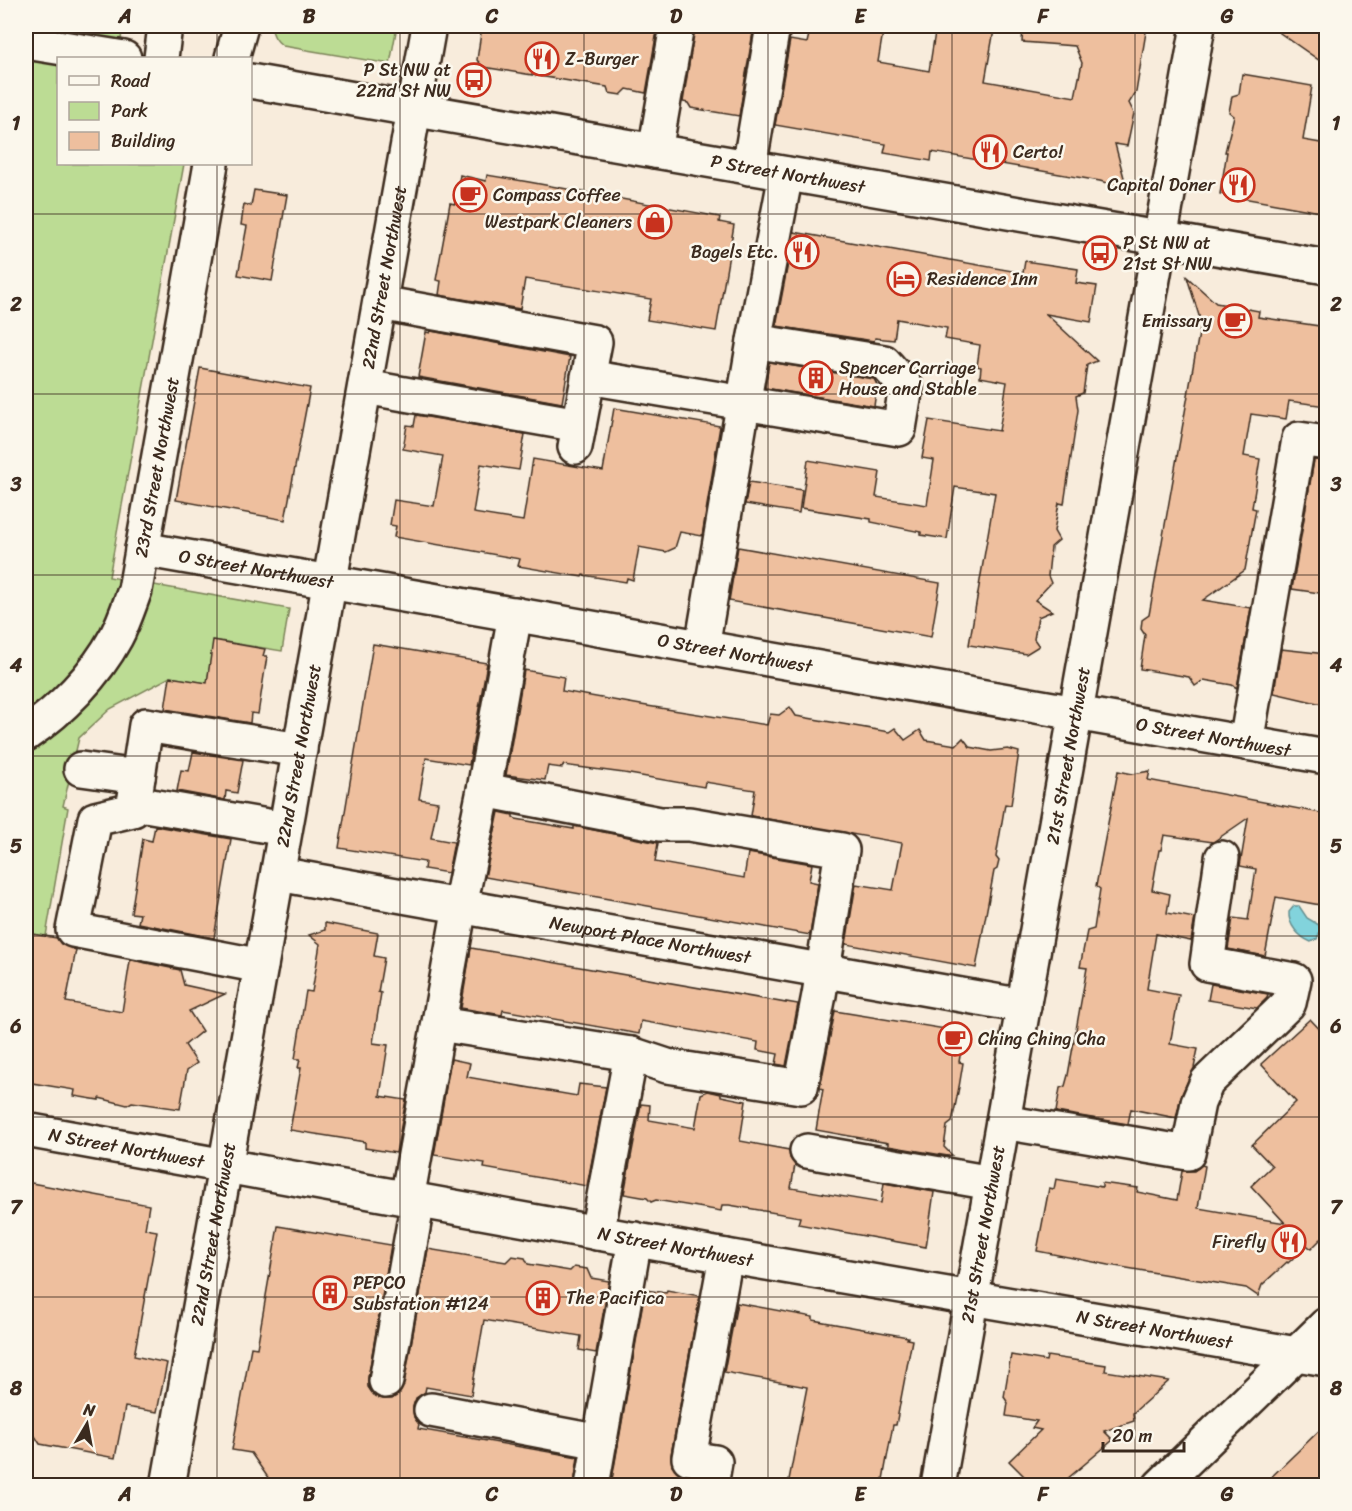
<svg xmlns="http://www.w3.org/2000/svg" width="1352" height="1511" viewBox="0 0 1352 1511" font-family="Sriracha,sans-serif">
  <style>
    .green { fill: #bcdc94; stroke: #7c8359; stroke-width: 1.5 }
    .water { fill: #82d3dc; stroke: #668f90; stroke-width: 1.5 }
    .building { fill: #eebf9e; stroke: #3b2a1e; stroke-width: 1.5 }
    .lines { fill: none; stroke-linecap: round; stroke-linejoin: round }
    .minor-casing { stroke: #3b2a1e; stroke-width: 38 }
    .major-casing { stroke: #3b2a1e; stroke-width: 38 }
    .minor { stroke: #fbf7ec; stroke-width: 33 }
    .major { stroke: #fbf7ec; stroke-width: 33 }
    .grid { fill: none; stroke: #3b2a1e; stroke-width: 1.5; stroke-opacity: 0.55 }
    .labels { text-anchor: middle; stroke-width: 5; stroke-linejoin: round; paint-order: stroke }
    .poi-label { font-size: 18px; fill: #3b2a1e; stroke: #fbf7ec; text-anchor: start }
    .street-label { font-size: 18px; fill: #3b2a1e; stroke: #fbf7ec }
    .neatline { fill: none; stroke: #3b2a1e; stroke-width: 2 }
    .grid-label { font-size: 20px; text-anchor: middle; font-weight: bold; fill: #3b2a1e }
  </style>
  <rect width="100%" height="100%" fill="#f8ecdc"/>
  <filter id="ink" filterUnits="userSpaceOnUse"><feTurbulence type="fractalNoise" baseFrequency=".0167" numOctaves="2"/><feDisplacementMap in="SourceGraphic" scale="12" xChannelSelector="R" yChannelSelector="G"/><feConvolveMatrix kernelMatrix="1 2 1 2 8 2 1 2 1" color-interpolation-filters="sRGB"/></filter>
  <g filter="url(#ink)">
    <g class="green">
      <path d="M26 26H123L118 58H58V164H184L109 577 289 609 282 651 214 640 207 683 170 677 110 709 79 738 63 806 68 808 46 936 26 933Z"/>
      <path d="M271 26H397L390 64 283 46C275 40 273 35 271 26Z"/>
    </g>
    <path class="water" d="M1294 906H1299L1307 918 1319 925 1320 931 1317 939 1311 942C1299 937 1288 925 1289 912Z"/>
    <g class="building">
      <path d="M482 26H627L657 31 646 93 627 89 621 95 609 93 607 87 483 67 477 60Z"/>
      <path d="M695 26H754L739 116 691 108 688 103 683 102Z"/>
      <path d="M811 26H884L878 62 929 71 936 26H966L994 30 985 81 1075 97 1082 63 1075 46 1022 42 1023 26H1147L1136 92 1129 103 1134 113 1127 146 1115 144 1127 189 1100 181 932 152 931 161 884 153 886 144 775 125 790 40 807 43Z"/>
      <path d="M1270 26H1326V65Z"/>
      <path d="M1242 74 1312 86 1303 140 1326 144V213L1220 194 1227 152H1225L1234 116 1229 112 1232 96 1239 94Z"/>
      <path d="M460 175 486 181 487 175 529 182 720 217 719 222 734 225 716 331 647 320 651 299 525 279 520 309 439 295 441 281 436 280 446 226 450 203 455 204Z"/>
      <path d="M254 190 287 195 272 281 238 275 247 226 241 225 244 204 251 206Z"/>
      <path d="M794 232 1023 273 1025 261 1078 269 1076 283 1097 286 1091 322 1046 314 1097 361 1087 365 1083 393 1076 396 1078 410 1064 504 1059 503 1054 531 1059 540 1051 547 1048 576 1051 583 1035 600 1052 611 1038 617 1034 639 1039 646 1026 654 969 645 995 493 955 487 947 539 921 535V532L871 522V519L801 508 808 460 880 472 876 497 927 505 934 460 922 458 929 420 999 431 1007 382 980 377 981 367 977 366 980 345 945 339 947 328 897 319 894 340 875 338 874 341 776 326Z"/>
      <path d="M1187 277 1216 303 1259 311 1258 317 1326 327V406L1289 401 1286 419 1251 414 1244 456 1260 459 1252 508 1256 509 1245 570 1203 600 1251 608 1237 688 1232 685 1204 680 1195 686 1189 677 1140 669 1145 635 1141 629 1142 620 1149 615 1201 322Z"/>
      <path d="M431 331 570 357 562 403 418 377 426 332 430 333Z"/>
      <path d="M769 362 874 379 877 385 874 406 765 388Z"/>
      <path d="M200 368 310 388 285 520 176 500Z"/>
      <path d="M614 408 720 426 702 536 680 532 675 548 666 552 639 547 633 580 627 578 626 582 583 575 582 577 518 566 520 559 394 537 396 526 390 525 394 500 434 506 443 456 403 449 407 425 414 426 416 415 525 434 519 470 481 464 473 513 523 521 533 459 603 471Z"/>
      <path d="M1314 460 1326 461V594L1292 589Z"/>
      <path d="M749 482 802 490 799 513 745 504Z"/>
      <path d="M738 547 940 583 931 637 729 601Z"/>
      <path d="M213 640 265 649 263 656H267L258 714 251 713 250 723 165 709 170 677 207 683Z"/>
      <path d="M373 644 487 663 469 765 426 758 419 799 438 802 431 838 454 842 448 873 424 869 425 862 339 848Z"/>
      <path d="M1281 649 1326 654V705L1274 693Z"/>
      <path d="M524 670 564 677 562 691 641 705 767 725 770 714 779 715 790 707 796 716 889 732 895 728 905 740 920 730 926 740 956 745 963 738 970 747 991 751 1008 749 1019 752 1011 805 1005 804 996 857 999 861 997 869 994 871 976 968 846 944 856 884 893 890 902 843 751 816 755 790 705 782 704 787 624 773 563 765 562 768 548 766 545 780 506 775Z"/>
      <path d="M193 752 243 760 237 793 226 791 225 800 177 791 181 770 189 771Z"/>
      <path d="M1118 771 1133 774 1150 771 1148 780 1326 814V906L1276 897 1265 956 1228 949 1233 918 1248 920 1256 869 1240 866 1248 818 1213 842 1164 835 1161 850H1159L1152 890 1170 894 1167 913 1195 918 1191 941 1156 934 1147 989 1179 995 1170 1044 1198 1049 1194 1068 1181 1096 1176 1118 1131 1109 1128 1124 1056 1112 1060 1088 1065 1086 1068 1075 1087 968 1080 967 1087 931 1094 929 1100 889 1096 886Z"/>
      <path d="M499 812 513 815V817L516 819 574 829V826L658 843 655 862 744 878 748 853 812 864 809 881 818 883 810 935 485 877Z"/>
      <path d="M155 826 231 839 214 938 138 923 140 914 131 913 143 839 152 841Z"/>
      <path d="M325 923 378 933 374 956 384 958 378 992 381 993 373 1043 388 1045 380 1096 406 1100 396 1153 365 1148V1142L290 1130 301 1068H298L300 1059H295L306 991 312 992 320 944 309 935 325 930Z"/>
      <path d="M26 933 57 938 61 944 76 950 66 1002 122 1012 130 961 132 960 180 970 184 985 225 994 189 1011 202 1031 185 1045 197 1063 187 1070 180 1109 132 1102 127 1105 99 1098V1100L74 1096 75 1090 26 1082Z"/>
      <path d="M471 948 786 1003V1002L798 1004 786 1066 776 1064 778 1054 757 1050 758 1042 641 1021 639 1034 503 1010 502 1015 461 1008Z"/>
      <path d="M1211 984 1268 994 1267 998 1257 1008 1208 1000Z"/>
      <path d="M835 1011 964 1032 959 1062 963 1063 959 1087 952 1122 947 1126 944 1147 952 1155 948 1156 888 1146V1143L816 1130 823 1089 820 1088Z"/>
      <path d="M1310 1019 1326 1036V1234L1311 1249 1307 1245 1288 1263 1287 1262 1262 1285 1258 1296 1246 1288 1109 1265 1037 1251 1049 1188 1054 1189 1056 1179 1102 1187V1183L1138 1188 1137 1192 1177 1200 1182 1171H1194L1202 1165 1205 1166 1198 1208 1285 1223 1251 1186 1272 1166 1252 1145 1296 1102 1261 1064Z"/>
      <path d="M451 1059 470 1063 467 1077 577 1096 579 1084 606 1087 587 1186 484 1168 485 1163 434 1155Z"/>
      <path d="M708 1091 721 1094V1096L746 1101 740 1141 789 1150 790 1158 795 1165 791 1188 881 1203 884 1183 934 1192 926 1247 798 1224 800 1217 729 1205H722L721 1211 656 1200 651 1202 647 1198 624 1194 641 1104 650 1105 649 1120 695 1128 701 1094Z"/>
      <path d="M26 1182 149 1205 145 1229 157 1231 134 1356 167 1363 157 1412 125 1407 115 1458 40 1444 26 1422Z"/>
      <path d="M278 1226 391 1245 368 1378V1387L374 1395 383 1399H392L400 1393 404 1384 428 1249 506 1262 512 1256 525 1258 528 1264 570 1271 574 1267 587 1269 591 1278 609 1281 596 1353 579 1350 581 1336 484 1320 471 1395 426 1387 425 1392 416 1398 413 1407 414 1417 419 1424 418 1429 578 1457 574 1485H273L251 1453 232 1450 251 1347 257 1348Z"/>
      <path d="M645 1290 666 1293 667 1290 700 1296 671 1455 672 1465 681 1474 679 1485H611Z"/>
      <path d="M737 1303 813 1317V1320L908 1337 907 1339 912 1340 896 1425H893L882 1485H788L807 1387 724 1372Z"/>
      <path d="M1011 1355 1046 1361 1047 1356 1106 1365 1105 1371 1169 1381 1133 1413 1134 1421 1104 1431 1113 1440 1060 1485H1033L1009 1461 1041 1430 1032 1428 1037 1421 1006 1416 1008 1403 1004 1397Z"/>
      <path d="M1326 1424V1485H1263Z"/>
    </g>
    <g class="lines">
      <g class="minor-casing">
        <g id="minor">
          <path d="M655 151 677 26"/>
          <path d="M749 168 773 26"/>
          <path d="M380 303 595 342 575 447"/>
          <path d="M588 377 899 429 906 387 884 362 754 341"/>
          <path d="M365 387 579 425"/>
          <path id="s1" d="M142 549 1326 757"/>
          <path d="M702 647 754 341 786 174"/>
          <path d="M1246 743 1299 439 1326 443"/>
          <path d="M81 769 138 777"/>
          <path d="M134 803 285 829"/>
          <path id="s2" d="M278 874 1024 1006"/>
          <path d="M261 966 73 930 95 819 133 810 146 725 300 750"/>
          <path d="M439 1024 631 1054 667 1066 801 1087 819 995 842 850 689 824H660L484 790"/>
          <path d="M1003 1122 1188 1153 1198 1103 1207 1082 1289 1003 1294 980 1207 964 1222 858"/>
          <path id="s3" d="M26 1130 726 1256 1326 1359"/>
          <path d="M807 1151 992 1183"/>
          <path d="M407 1199 460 906 484 790 515 614"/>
          <path d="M597 1233 631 1054"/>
          <path d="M386 1381 418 1200"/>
          <path d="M431 1410 600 1442"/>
          <path d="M592 1486 635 1239"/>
          <path d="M711 1486 715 1462 689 1458 726 1256"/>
          <path id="s4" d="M938 1486 1198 26"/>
        </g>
      </g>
      <g class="major-casing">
        <g id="major">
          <path d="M26 42 124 58"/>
          <path d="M161 58 165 26"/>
          <path d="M232 58 241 26"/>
          <path id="s5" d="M250 81 1326 267"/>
          <path id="s6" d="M26 734C61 710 95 676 116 637 124 622 129 606 135 590L211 164"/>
          <path id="s7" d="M168 1486 429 26"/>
          <path d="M1160 1486 1326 1325"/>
        </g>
      </g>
      <use href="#minor" class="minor"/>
      <use href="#major" class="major"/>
    </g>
  </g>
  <path class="grid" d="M217 26V58M400 26V1486M584 26V1486M768 26V1486M952 26V1486M1135 26V1486M217 164V1486M26 214H1326M26 394H1326M26 575H1326M26 756H1326M26 936H1326M26 1117H1326M26 1297H1326"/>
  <defs>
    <g id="restaurant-ring" transform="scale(1.725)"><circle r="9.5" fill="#fbf7ec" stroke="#c8321e" stroke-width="1.5"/><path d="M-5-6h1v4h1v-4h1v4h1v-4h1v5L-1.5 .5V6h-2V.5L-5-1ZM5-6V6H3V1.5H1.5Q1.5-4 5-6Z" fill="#c8321e"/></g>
    <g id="bus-ring" transform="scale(1.725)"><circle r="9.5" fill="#fbf7ec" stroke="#c8321e" stroke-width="1.5"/><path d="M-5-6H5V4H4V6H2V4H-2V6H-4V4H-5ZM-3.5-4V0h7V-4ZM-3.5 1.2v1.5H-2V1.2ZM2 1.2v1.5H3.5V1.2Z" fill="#c8321e"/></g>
    <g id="cafe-ring" transform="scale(1.725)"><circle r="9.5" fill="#fbf7ec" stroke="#c8321e" stroke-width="1.5"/><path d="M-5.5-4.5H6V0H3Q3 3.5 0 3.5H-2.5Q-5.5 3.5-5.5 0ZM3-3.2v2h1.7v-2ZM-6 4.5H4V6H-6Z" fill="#c8321e"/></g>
    <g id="shop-ring" transform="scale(1.725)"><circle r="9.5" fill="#fbf7ec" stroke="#c8321e" stroke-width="1.5"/><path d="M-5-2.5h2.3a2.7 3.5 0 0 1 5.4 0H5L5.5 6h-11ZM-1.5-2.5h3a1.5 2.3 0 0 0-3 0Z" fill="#c8321e"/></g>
    <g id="hotel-ring" transform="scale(1.725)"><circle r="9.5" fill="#fbf7ec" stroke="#c8321e" stroke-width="1.5"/><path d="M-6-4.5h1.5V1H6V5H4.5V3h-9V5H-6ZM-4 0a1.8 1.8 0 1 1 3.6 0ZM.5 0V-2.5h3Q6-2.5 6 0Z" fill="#c8321e"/></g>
    <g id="building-ring" transform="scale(1.725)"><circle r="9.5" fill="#fbf7ec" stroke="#c8321e" stroke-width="1.5"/><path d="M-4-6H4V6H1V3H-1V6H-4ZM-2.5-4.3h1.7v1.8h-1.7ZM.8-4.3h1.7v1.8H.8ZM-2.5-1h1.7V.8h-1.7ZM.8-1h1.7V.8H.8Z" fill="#c8321e"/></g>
  </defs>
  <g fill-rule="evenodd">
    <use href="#restaurant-ring" x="542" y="59"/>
    <use href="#bus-ring" x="474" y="80"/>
    <use href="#restaurant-ring" x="990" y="152"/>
    <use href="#restaurant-ring" x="1238" y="185"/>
    <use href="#cafe-ring" x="470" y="195"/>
    <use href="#shop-ring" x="655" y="222"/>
    <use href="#restaurant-ring" x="802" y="252"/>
    <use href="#bus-ring" x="1100" y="253"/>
    <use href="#hotel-ring" x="904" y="279"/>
    <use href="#cafe-ring" x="1235" y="321"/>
    <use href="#building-ring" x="816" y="378"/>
    <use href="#cafe-ring" x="955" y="1039"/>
    <use href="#restaurant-ring" x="1289" y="1242"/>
    <use href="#building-ring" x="330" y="1293"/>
    <use href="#building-ring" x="543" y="1298"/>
  </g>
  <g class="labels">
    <g class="poi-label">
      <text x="565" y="65">Z-Burger</text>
      <text x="451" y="76" text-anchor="end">P St NW at<tspan x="451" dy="21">22nd St NW</tspan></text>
      <text x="1013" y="158">Certo!</text>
      <text x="1215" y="191" text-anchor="end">Capital Doner</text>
      <text x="493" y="201">Compass Coffee</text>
      <text x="632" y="228" text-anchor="end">Westpark Cleaners</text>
      <text x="1123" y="249">P St NW at<tspan x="1123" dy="21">21st St NW</tspan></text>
      <text x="779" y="258" text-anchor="end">Bagels Etc.</text>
      <text x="927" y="285">Residence Inn</text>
      <text x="1212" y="327" text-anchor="end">Emissary</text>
      <text x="839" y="374">Spencer Carriage<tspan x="839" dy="21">House and Stable</tspan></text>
      <text x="978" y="1045">Ching Ching Cha</text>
      <text x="1266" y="1248" text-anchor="end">Firefly</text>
      <text x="353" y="1289">PEPCO<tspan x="353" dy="21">Substation #124</tspan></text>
      <text x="566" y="1304">The Pacifica</text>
    </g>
    <g class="street-label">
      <text dy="6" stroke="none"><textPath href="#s5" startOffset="546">P Street Northwest</textPath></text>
      <text dy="6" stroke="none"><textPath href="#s7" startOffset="1228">22nd Street Northwest</textPath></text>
      <text dy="6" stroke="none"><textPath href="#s6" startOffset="309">23rd Street Northwest</textPath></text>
      <text dy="6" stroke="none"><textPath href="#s1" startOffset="116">O Street Northwest</textPath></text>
      <text dy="6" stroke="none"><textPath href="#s1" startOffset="602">O Street Northwest</textPath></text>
      <text dy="6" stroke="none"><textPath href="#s1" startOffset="1088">O Street Northwest</textPath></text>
      <text dy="6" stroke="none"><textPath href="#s7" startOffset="742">22nd Street Northwest</textPath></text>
      <text dy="6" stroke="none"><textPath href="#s4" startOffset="742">21st Street Northwest</textPath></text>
      <text dy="6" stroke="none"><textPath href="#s2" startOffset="378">Newport Place Northwest</textPath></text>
      <text dy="6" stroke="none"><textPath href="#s3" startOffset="102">N Street Northwest</textPath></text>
      <text dy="6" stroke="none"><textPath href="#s7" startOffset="256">22nd Street Northwest</textPath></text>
      <text dy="6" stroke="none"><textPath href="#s4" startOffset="256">21st Street Northwest</textPath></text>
      <text dy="6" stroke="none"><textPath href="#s3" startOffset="660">N Street Northwest</textPath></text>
      <text dy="6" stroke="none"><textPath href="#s3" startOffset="1146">N Street Northwest</textPath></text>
    </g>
  </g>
  <rect width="1352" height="1511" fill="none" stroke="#fbf7ec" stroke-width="66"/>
  <rect x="57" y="57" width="195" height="108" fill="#fbf7ec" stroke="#aea59a" stroke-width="1.5"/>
  <rect x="69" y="76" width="30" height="9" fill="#fbf7ec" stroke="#aea59a" stroke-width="1.5"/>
  <text x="111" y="87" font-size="18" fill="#3b2a1e">Road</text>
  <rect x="69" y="102" width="30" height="18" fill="#bcdc94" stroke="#aea59a" stroke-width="1.5"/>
  <text x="111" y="117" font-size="18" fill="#3b2a1e">Park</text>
  <rect x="69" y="132" width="30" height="18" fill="#eebf9e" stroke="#aea59a" stroke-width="1.5"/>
  <text x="111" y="147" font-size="18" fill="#3b2a1e">Building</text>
  <g transform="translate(87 1424) rotate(10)" stroke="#fbf7ec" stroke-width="4.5" paint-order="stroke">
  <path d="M0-4.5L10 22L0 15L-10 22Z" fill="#3b2a1e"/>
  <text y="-9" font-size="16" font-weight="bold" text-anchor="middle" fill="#3b2a1e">N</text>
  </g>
  <path d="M1103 1442v9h81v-9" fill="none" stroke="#3b2a1e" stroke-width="3"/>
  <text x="1112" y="1442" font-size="18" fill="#3b2a1e" stroke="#fbf7ec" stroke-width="4.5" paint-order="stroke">20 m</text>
  <rect x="33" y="33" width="1286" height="1445" class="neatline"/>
  <g class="grid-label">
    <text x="125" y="23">A</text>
    <text x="309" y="23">B</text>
    <text x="492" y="23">C</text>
    <text x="676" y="23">D</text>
    <text x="860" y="23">E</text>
    <text x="1043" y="23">F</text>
    <text x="1227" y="23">G</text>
    <text x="16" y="130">1</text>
    <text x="1336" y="130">1</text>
    <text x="16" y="311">2</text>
    <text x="1336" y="311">2</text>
    <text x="16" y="491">3</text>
    <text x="1336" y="491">3</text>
    <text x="16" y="672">4</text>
    <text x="1336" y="672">4</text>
    <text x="16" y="853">5</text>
    <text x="1336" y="853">5</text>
    <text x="16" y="1033">6</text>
    <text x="1336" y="1033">6</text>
    <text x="16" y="1214">7</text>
    <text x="1336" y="1214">7</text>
    <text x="16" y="1395">8</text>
    <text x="1336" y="1395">8</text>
    <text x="125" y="1501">A</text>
    <text x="309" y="1501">B</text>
    <text x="492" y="1501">C</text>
    <text x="676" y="1501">D</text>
    <text x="860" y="1501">E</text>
    <text x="1043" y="1501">F</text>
    <text x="1227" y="1501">G</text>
  </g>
</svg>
